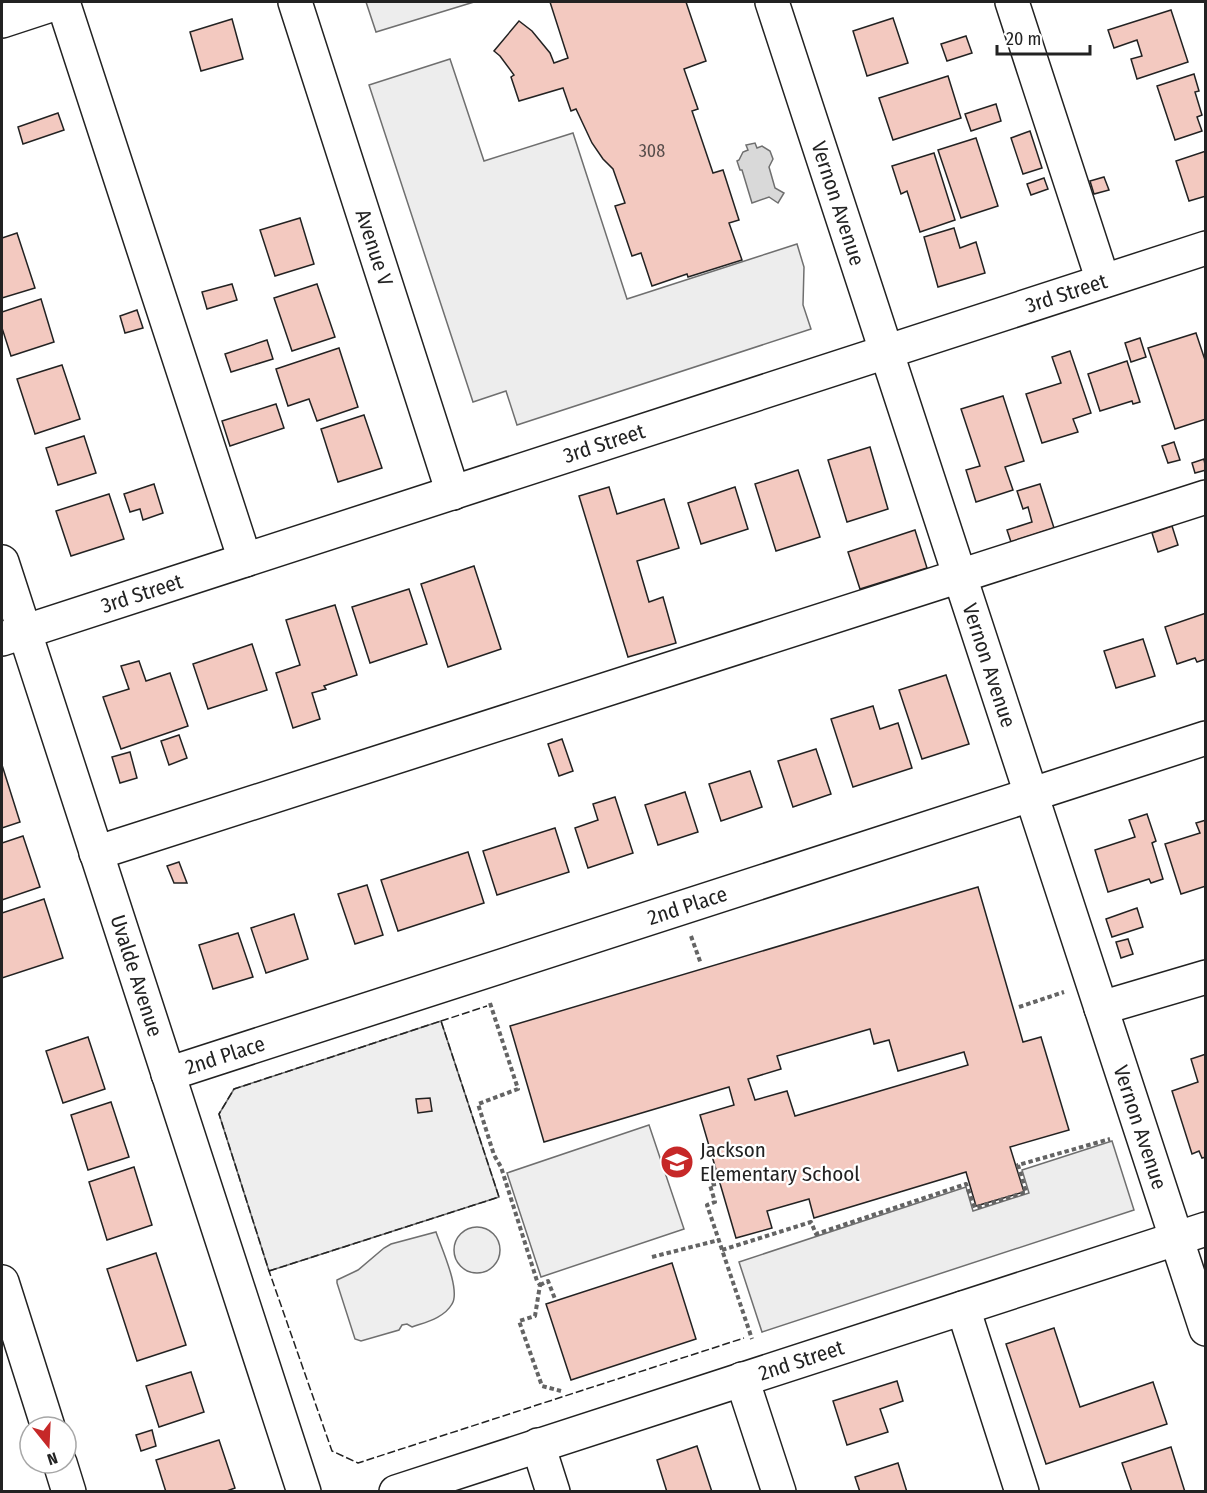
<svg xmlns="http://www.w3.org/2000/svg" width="1207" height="1493" viewBox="0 0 1207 1493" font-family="'Fira Sans Condensed',sans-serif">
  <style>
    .green { fill: #eee; stroke: #6f6f6f; stroke-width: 1.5 }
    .parking { fill: #ededed; stroke: #6f6f6f; stroke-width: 1.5 }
    .water { fill: #d9d9d9; stroke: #6f6f6f; stroke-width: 1.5 }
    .building { fill: #f3c9c0; stroke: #222; stroke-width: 1.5; fill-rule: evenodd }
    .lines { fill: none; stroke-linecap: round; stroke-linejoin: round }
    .minor-casing { stroke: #222; stroke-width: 36 }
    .major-casing { stroke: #222; stroke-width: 36 }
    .path { stroke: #646464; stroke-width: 4; stroke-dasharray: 4.5 3; stroke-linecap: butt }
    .minor { stroke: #fff; stroke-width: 33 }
    .major { stroke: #fff; stroke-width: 33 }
    .fence { stroke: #222; stroke-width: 1.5; stroke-dasharray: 8 3; stroke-linecap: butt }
    .labels { text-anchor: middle; stroke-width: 4.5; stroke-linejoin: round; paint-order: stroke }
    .number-label { font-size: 18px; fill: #564c4a }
    .street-label { font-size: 21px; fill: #222; stroke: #fff }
    .poi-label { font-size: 21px; fill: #222; stroke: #fff; text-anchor: start }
  </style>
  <rect width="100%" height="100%" fill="#fff"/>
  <g class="green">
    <path d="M441 1021 499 1197 269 1271 219 1114 234 1089Z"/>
    <path d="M649 1125 684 1229 541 1277 507 1173Z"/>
    <circle cx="477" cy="1250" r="23"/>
    <path d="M436 1232C441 1247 461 1290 452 1304 444 1318 426 1322 412 1327L407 1324 402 1325 399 1330 361 1341 355 1339 337 1283V1280L358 1270 384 1248 391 1244Z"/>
  </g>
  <g class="parking">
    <path d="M366 2H474L376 32Z"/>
    <path d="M450 59 484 161 573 133 627 299 797 244 804 267 803 305 811 329 517 425 506 391 473 402 369 85Z"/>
    <path d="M1112 1141 1134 1210 762 1332 739 1262 966 1187 973 1211 1029 1193 1022 1170Z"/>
  </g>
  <path class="water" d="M755 143 757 148 762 146 770 151 773 159 769 167 775 188 784 193 778 203 769 197 752 203 742 170H740L737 161 739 160 743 152 748 150 746 145Z"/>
  <g class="building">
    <path d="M550 2H686L706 61 684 69 698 109 692 111 713 173 723 170 739 220 729 223 742 260 688 277 687 274 652 286 641 253 632 256 615 206 625 203 613 169 603 159 592 143 576 109 571 111 563 88 519 101 511 77 514 75 500 56 494 51 519 21 532 31 550 53 554 63 568 58Z"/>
    <path d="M1171 10 1188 62 1137 79 1131 59 1142 56 1137 40 1114 48 1108 30Z"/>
    <path d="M893 18 908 63 867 76 853 31Z"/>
    <path d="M232 19 243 59 201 71 190 32Z"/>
    <path d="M966 36 972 53 947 61 941 44Z"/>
    <path d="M1194 74 1199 91 1195 92 1202 115 1197 117 1202 131 1175 140 1157 86Z"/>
    <path d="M948 76 961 118 893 140 879 98Z"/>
    <path d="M996 104 1001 121 971 131 965 114Z"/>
    <path d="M58 113 64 130 23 144 18 127Z"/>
    <path d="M1030 131 1042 168 1023 174 1011 138Z"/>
    <path d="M976 138 998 206 961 218 938 150Z"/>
    <path d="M1206 151V196L1189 201 1176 161Z"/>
    <path d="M934 153 955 220 920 232 907 191 901 194 892 166Z"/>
    <path d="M1104 177 1109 190 1094 194 1090 181Z"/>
    <path d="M1044 178 1048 189 1031 195 1027 184Z"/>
    <path d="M300 218 314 264 275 276 260 230Z"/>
    <path d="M954 228 960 248 976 242 985 273 938 287 924 237Z"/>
    <path d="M17 233 35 288 2 298V238Z"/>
    <path d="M232 284 237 300 207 309 202 292Z"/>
    <path d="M317 284 335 337 292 351 274 298Z"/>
    <path d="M41 299 54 342 11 356 2 328V312Z"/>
    <path d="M137 310 143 328 125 333 120 316Z"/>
    <path d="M1196 333 1206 363V419L1175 429 1148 348Z"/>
    <path d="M1140 338 1146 357 1131 362 1125 343Z"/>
    <path d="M267 340 273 359 231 372 225 354Z"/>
    <path d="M339 348 358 407 317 421 309 399 288 406 276 369Z"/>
    <path d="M1070 351 1091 413 1073 419 1078 432 1042 443 1026 394 1061 383 1052 357Z"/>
    <path d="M1127 361 1140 402 1133 404 1132 401 1100 411 1088 374Z"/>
    <path d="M62 365 80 419 35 434 17 379Z"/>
    <path d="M1003 396 1024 461 1005 467 1013 490 976 502 966 470 980 466 961 409Z"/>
    <path d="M276 404 284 428 230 446 222 421Z"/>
    <path d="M364 415 382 468 338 482 321 429Z"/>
    <path d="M84 436 96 473 58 485 46 448Z"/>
    <path d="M1174 442 1180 460 1168 463 1162 446Z"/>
    <path d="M870 447 888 509 847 522 828 460Z"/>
    <path d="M1204 459 1206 470 1195 473 1192 463Z"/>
    <path d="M798 470 820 537 776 551 755 484Z"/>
    <path d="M154 484 163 513 143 520 140 509 130 512 124 494Z"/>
    <path d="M1040 484 1054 528 1011 542 1007 530 1032 522 1028 507 1023 509 1017 491Z"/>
    <path d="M609 487 617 514 664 499 679 548 637 561 649 602 663 597 676 643 628 657 579 496Z"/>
    <path d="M735 487 748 529 701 544 688 503Z"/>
    <path d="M109 494 124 539 71 556 56 511Z"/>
    <path d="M1172 526 1178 545 1158 552 1152 533Z"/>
    <path d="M915 530 927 568 860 589 848 552Z"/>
    <path d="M474 566 501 649 448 667 421 584Z"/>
    <path d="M409 589 427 644 370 663 352 607Z"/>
    <path d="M335 605 357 675 324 686 326 689 312 693 320 719 293 728 276 673 300 665 286 620Z"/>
    <path d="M1206 613V659L1197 662 1195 658 1177 664 1165 627Z"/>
    <path d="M1143 639 1155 676 1116 688 1104 651Z"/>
    <path d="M252 644 267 690 208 709 193 664Z"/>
    <path d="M139 661 146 681 170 673 188 726 121 749 103 697 129 689 121 666Z"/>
    <path d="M946 675 969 744 922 759 899 690Z"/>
    <path d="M873 706 880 729 898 723 912 768 853 787 831 719Z"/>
    <path d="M179 735 187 758 169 765 161 741Z"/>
    <path d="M562 739 573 771 559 776 548 744Z"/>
    <path d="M816 749 831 794 793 807 778 761Z"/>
    <path d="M130 752 137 778 120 783 112 757Z"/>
    <path d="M2 765 20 822 2 828Z"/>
    <path d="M750 771 762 807 721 821 709 784Z"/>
    <path d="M685 792 698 832 658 845 645 805Z"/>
    <path d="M615 797 633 853 588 868 575 828 598 820 593 804Z"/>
    <path d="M1147 814 1156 841 1152 843 1163 879 1151 883 1149 879 1108 892 1095 850 1135 837 1129 820Z"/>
    <path d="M1206 820V886L1181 894 1165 844 1200 833 1196 823Z"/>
    <path d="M555 828 569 872 497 895 483 851Z"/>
    <path d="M23 836 40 887 2 900V843Z"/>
    <path d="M468 852 484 903 398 931 381 880Z"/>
    <path d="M179 862 187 883H174L167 866Z"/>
    <path d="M367 885 383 935 355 944 338 894Z"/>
    <path d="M978 887 1023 1042 1041 1037 1069 1130 1010 1147 1024 1192 976 1206 966 1172 814 1218 809 1199 767 1211 772 1228 736 1238 700 1115 734 1105 729 1087 544 1142 510 1026ZM870 1029 874 1044 889 1040 898 1071 964 1052 968 1065 795 1116 787 1091 755 1100 748 1079 781 1069 777 1056Z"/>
    <path d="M44 899 63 958 2 978V913Z"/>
    <path d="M1137 908 1143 927 1112 937 1106 919Z"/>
    <path d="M294 914 308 959 266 973 251 928Z"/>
    <path d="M238 933 253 977 213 989 199 945Z"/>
    <path d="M1128 939 1133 954 1121 958 1116 942Z"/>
    <path d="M88 1037 105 1089 63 1103 46 1051Z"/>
    <path d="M1206 1054V1157L1202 1158 1199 1151 1192 1154 1172 1091 1198 1082 1191 1059Z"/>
    <path d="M430 1098 432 1111 418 1113 416 1099Z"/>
    <path d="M111 1102 129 1157 88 1170 71 1115Z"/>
    <path d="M134 1167 152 1225 107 1240 89 1182Z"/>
    <path d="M156 1253 186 1345 137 1361 107 1269Z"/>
    <path d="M672 1263 696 1339 571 1380 546 1304Z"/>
    <path d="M1054 1328 1080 1407 1153 1382 1167 1424 1046 1464 1006 1344Z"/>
    <path d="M191 1372 204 1412 159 1427 146 1386Z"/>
    <path d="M897 1381 903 1401 880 1409 888 1432 847 1445 833 1401Z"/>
    <path d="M152 1430 156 1446 141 1451 136 1435Z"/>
    <path d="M219 1440 235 1488 224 1492H166L156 1460Z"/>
    <path d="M697 1446 712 1492H667L657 1460Z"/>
    <path d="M1171 1447 1185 1492H1132L1122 1463Z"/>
    <path d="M898 1463 907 1492H860L855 1477Z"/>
  </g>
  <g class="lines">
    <g class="minor-casing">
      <g id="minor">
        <path d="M63 2 245 560"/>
        <path id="s1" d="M295 2 453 493"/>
        <path id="s2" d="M772 2 1206 1329"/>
        <path d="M1012 2 1103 281"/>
        <path id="s3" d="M2 562 304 1492"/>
        <path id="s4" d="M2 639 1206 248"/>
        <path d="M96 853 1206 497"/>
        <path d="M1101 1008 1206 977"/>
        <path id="s5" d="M168 1074 1206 738"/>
        <path d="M2 1282 48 1427"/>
        <path d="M963 1308 1022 1492"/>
        <path d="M742 1379 779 1492"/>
        <path d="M538 1445 553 1492"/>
        <path d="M60 1463 69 1492"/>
        <path id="s6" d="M396 1492 1206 1229"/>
      </g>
    </g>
    <g class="major-casing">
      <path id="major" d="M2 21 60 2"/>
    </g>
    <g class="path">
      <path d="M691 936 701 964"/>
      <path d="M490 1003 518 1089 478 1104 494 1155 501 1167 537 1281 540 1285 535 1316 519 1321 542 1386 561 1391"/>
      <path d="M1019 1007 1064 992"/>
      <path d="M716 1184 710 1185 715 1202 707 1205 752 1339"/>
      <path d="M722 1250 811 1222 816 1234 966 1184 975 1208 1026 1192 1018 1165 1110 1139"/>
      <path d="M652 1257 719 1240"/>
      <path d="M540 1285 548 1281 555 1299"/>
    </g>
    <use href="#minor" class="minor"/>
    <use href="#major" class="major"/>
    <g class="fence">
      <path d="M441 1021 487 1006"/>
      <path d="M269 1271 499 1197 441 1021 234 1089 219 1114 269 1271 332 1451 358 1463 744 1338"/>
    </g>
  </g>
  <defs>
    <g id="school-disc" transform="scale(1.725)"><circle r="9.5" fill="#c62828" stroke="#fff"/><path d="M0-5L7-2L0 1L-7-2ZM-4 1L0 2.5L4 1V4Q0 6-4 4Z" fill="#fff"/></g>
  </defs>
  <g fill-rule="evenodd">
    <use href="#school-disc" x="677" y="1162"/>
  </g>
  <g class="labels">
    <g class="number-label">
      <text x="652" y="157">308</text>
    </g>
    <g class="street-label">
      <text dy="7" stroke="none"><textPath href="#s2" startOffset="212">Vernon Avenue</textPath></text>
      <text dy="7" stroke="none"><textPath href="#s1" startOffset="258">Avenue V</textPath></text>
      <text dy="7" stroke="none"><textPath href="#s4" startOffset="1119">3rd Street</textPath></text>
      <text dy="7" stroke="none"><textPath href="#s4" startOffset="633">3rd Street</textPath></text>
      <text dy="7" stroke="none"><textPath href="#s4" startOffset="147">3rd Street</textPath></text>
      <text dy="7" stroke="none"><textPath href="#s2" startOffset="698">Vernon Avenue</textPath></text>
      <text dy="7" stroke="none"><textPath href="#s5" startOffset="546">2nd Place</textPath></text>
      <text dy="7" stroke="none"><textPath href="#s3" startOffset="435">Uvalde Avenue</textPath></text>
      <text dy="7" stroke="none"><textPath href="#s5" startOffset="60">2nd Place</textPath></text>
      <text dy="7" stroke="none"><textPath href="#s2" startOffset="1184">Vernon Avenue</textPath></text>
      <text dy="7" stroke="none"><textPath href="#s6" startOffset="426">2nd Street</textPath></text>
    </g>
    <g class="poi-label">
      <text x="700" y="1157">Jackson<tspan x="700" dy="24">Elementary School</tspan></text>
    </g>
  </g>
  <rect width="1207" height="1493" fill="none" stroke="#222222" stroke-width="6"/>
  <g transform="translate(48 1445) rotate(162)"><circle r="28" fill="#ffffff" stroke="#a7a7a7" stroke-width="1.5"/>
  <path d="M0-4.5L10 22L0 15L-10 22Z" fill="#c62828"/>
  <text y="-9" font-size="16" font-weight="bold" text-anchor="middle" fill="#222222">N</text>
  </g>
  <path d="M997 45v9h93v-9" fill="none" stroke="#222222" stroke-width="3"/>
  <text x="1006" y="45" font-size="18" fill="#222222" stroke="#ffffff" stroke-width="4.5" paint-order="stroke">20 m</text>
</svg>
